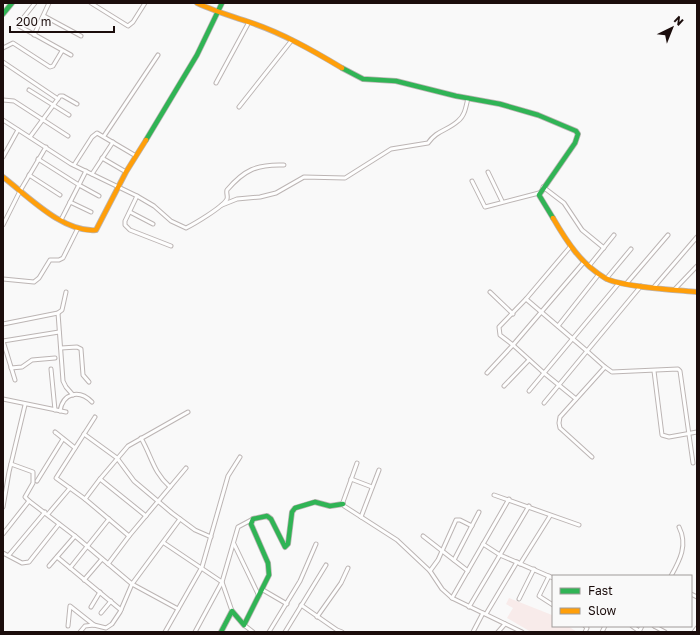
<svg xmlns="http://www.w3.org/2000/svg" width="700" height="635" viewBox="0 0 700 635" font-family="'Golos Text',sans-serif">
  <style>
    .built { fill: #f8ebea }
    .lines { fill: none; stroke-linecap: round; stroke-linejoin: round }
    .street-casing { stroke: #bcb5b4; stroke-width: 5 }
    .fast-casing { stroke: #bcb5b4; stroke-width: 6 }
    .slow-casing { stroke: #bcb5b4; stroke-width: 6 }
    .street { stroke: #fefefe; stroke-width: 3 }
    .fast { stroke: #30b455; stroke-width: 4.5 }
    .slow { stroke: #ff9f0a; stroke-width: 4.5 }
  </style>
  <rect width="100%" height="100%" fill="#f9f9f9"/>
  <path class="built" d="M509 598 552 615 553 626H568L577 632H531L507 618 513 608 506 604Z"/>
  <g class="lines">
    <g class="street-casing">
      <g id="street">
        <path d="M35 3 20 22 19 26 71 55"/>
        <path d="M91 3 128 26 133 22 145 3"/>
        <path d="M44 16 81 36"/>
        <path d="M34 35 49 3"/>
        <path d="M3 48 13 43 50 67 53 66 62 51"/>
        <path d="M3 62 58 99"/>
        <path d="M216 83 249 22"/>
        <path d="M29 90 69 115"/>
        <path d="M3 100 14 101 68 136"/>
        <path d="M239 107 292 40"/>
        <path d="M3 120 71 164 137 196 154 206 171 221 186 228C194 224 223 207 227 199 228 196 226 193 227 190 244 170 257 164 284 165"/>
        <path d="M104 136 158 55"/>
        <path d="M30 137 60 96H63L77 104"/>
        <path d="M3 157 18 130"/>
        <path d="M102 158 126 172"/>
        <path d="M38 159 79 185 99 196"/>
        <path d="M74 165 92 137 97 133 136 156"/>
        <path d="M488 172 502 201"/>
        <path d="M92 174 113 142"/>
        <path d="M29 175 60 195"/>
        <path d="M472 181 485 207 539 193"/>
        <path d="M543 187 564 203 582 230 604 248"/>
        <path d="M137 196 125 221V225L130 230 171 246"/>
        <path d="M70 202 91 212"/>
        <path d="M222 205 237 199 260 197 276 193 304 177 345 178 391 149 428 143C437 130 447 131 458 121 465 116 466 106 468 98"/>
        <path d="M130 212 153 224"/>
        <path d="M61 220 86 171"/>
        <path d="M3 225 20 191 46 147"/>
        <path d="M570 247 526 299 587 351 641 286"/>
        <path d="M584 262 513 345 544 373 619 283"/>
        <path d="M589 266 614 235"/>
        <path d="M3 279 34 282 39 278 50 260H59L63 258 78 228"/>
        <path d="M606 279 631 249"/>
        <path d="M626 284 668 235"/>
        <path d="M654 287 697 237"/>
        <path d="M675 289 697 266"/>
        <path d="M490 292 513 314"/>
        <path d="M58 313 63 381 66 387 73 395"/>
        <path d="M3 324 58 313 62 310 66 292"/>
        <path d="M558 326 599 274"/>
        <path d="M3 341 59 332"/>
        <path d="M3 341 15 380"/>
        <path d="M61 348 77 347 81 349 83 375 89 382"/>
        <path d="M605 367 612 372 678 369 680 371 693 463"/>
        <path d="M11 368 22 367 32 360 55 358"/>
        <path d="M51 369 55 410"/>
        <path d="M654 371 662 435 669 437 697 432"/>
        <path d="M487 373 513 345 500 335 499 327 526 299"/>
        <path d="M504 386 529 360"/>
        <path d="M529 391 544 373 576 399"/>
        <path d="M3 399 66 412"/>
        <path d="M544 403 587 351 605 367 560 417 559 423 560 428 592 457"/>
        <path d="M60 411C63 393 79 389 92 402"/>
        <path d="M55 432 75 448"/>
        <path d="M84 434 117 458 134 481 172 513 195 530 211 537"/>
        <path d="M141 438C152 457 153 472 170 487"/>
        <path d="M357 463 343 502 344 506 397 540 430 571 442 589 452 598 522 632"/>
        <path d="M11 464 33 472V483L25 497 29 501 75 536 132 584 178 609"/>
        <path d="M100 479 128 446 188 412"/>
        <path d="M351 479 372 487"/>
        <path d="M37 481 63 439"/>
        <path d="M494 495 579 525"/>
        <path d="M85 499 56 478 95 417"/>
        <path d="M3 507 9 472 25 405"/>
        <path d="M48 514 70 488"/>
        <path d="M361 517 379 470"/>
        <path d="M3 534 29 501"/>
        <path d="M129 536 85 499 100 479 146 516"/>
        <path d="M423 536 468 571"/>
        <path d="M164 543 222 582 232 611"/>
        <path d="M234 544 259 596"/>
        <path d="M483 544 500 555 553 578"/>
        <path d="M3 553 22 563 29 562 59 524"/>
        <path d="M9 555 45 512"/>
        <path d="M57 557 121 610"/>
        <path d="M454 560 479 512"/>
        <path d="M108 564 129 536 186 468"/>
        <path d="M520 564 550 516"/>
        <path d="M49 566 75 536"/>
        <path d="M70 568 109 519"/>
        <path d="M430 571 438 560 456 520H460L472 526"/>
        <path d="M549 576 539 596 553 605"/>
        <path d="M671 576C680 560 688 545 679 527"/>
        <path d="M84 580 102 559"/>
        <path d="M263 590 287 604"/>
        <path d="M691 594 697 597"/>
        <path d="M452 598 509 499"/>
        <path d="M519 599 534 569"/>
        <path d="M301 605 337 630 342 632"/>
        <path d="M91 607 100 592"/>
        <path d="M469 607 529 506"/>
        <path d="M101 613 111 601"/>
        <path d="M486 614 517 562"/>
        <path d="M317 617 341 583 348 568"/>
        <path d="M244 625 253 632"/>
        <path d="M68 626 70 606 94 625"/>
        <path d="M585 626 587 628 585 632"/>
        <path d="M632 626 639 631"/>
        <path d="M654 626 665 632"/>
        <path d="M80 632 85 626 94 625 106 628 112 624 120 612 132 584 180 519"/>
        <path d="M165 632 202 567 228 476 240 457"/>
        <path d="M195 632 222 582 238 527 253 519"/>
        <path d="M269 632 300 581 316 544"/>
        <path d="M285 632 326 565"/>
        <path d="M473 632 483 613"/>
        <path d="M498 632 505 624"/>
        <path d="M602 632 605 626"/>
        <path d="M639 632 642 626"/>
        <path d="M694 632 697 628"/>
      </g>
    </g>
    <g class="fast-casing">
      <g id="fast">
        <path d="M3 14 12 3"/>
        <path d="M342 68 363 79 396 81 456 96 500 104 538 115 576 131 578 134 575 143 539 195 553 218"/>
        <path d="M146 140 197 55 222 3"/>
        <path d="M221 632 232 611 244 625 269 575 268 563 251 524 253 519 267 516 271 519 285 547 288 544 292 512 295 508 315 502 330 506 343 504"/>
      </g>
    </g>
    <g class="slow-casing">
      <g id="slow">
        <path d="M197 3C214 11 231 16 249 22 282 33 312 50 342 68"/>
        <path d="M3 177C28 196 63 233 96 230L126 172 146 140"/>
        <path d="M553 218C567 242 581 264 605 278 620 287 677 290 697 292"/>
      </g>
    </g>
    <use href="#street" class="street"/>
    <use href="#fast" class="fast"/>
    <use href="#slow" class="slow"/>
  </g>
  <rect width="700" height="635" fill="none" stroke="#1b0d0c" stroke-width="8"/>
  <rect x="552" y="575" width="140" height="52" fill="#f9f9f9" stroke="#a09b9a"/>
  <rect x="560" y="588" width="20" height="6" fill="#30b455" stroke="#a09b9a"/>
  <text x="588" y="595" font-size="12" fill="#1b0d0c">Fast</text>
  <rect x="560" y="608" width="20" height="6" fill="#ff9f0a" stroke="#a09b9a"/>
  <text x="588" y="615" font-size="12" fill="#1b0d0c">Slow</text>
  <g transform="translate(672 28) rotate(43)" stroke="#f9f9f9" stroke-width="3" paint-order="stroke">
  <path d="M0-3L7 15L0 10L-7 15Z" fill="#1b0d0c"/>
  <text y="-6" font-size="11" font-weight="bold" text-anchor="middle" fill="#1b0d0c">N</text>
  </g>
  <path d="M10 26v6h104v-6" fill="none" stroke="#1b0d0c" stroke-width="2"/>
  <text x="16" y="26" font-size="12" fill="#1b0d0c" stroke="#f9f9f9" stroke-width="3" paint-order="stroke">200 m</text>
</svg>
